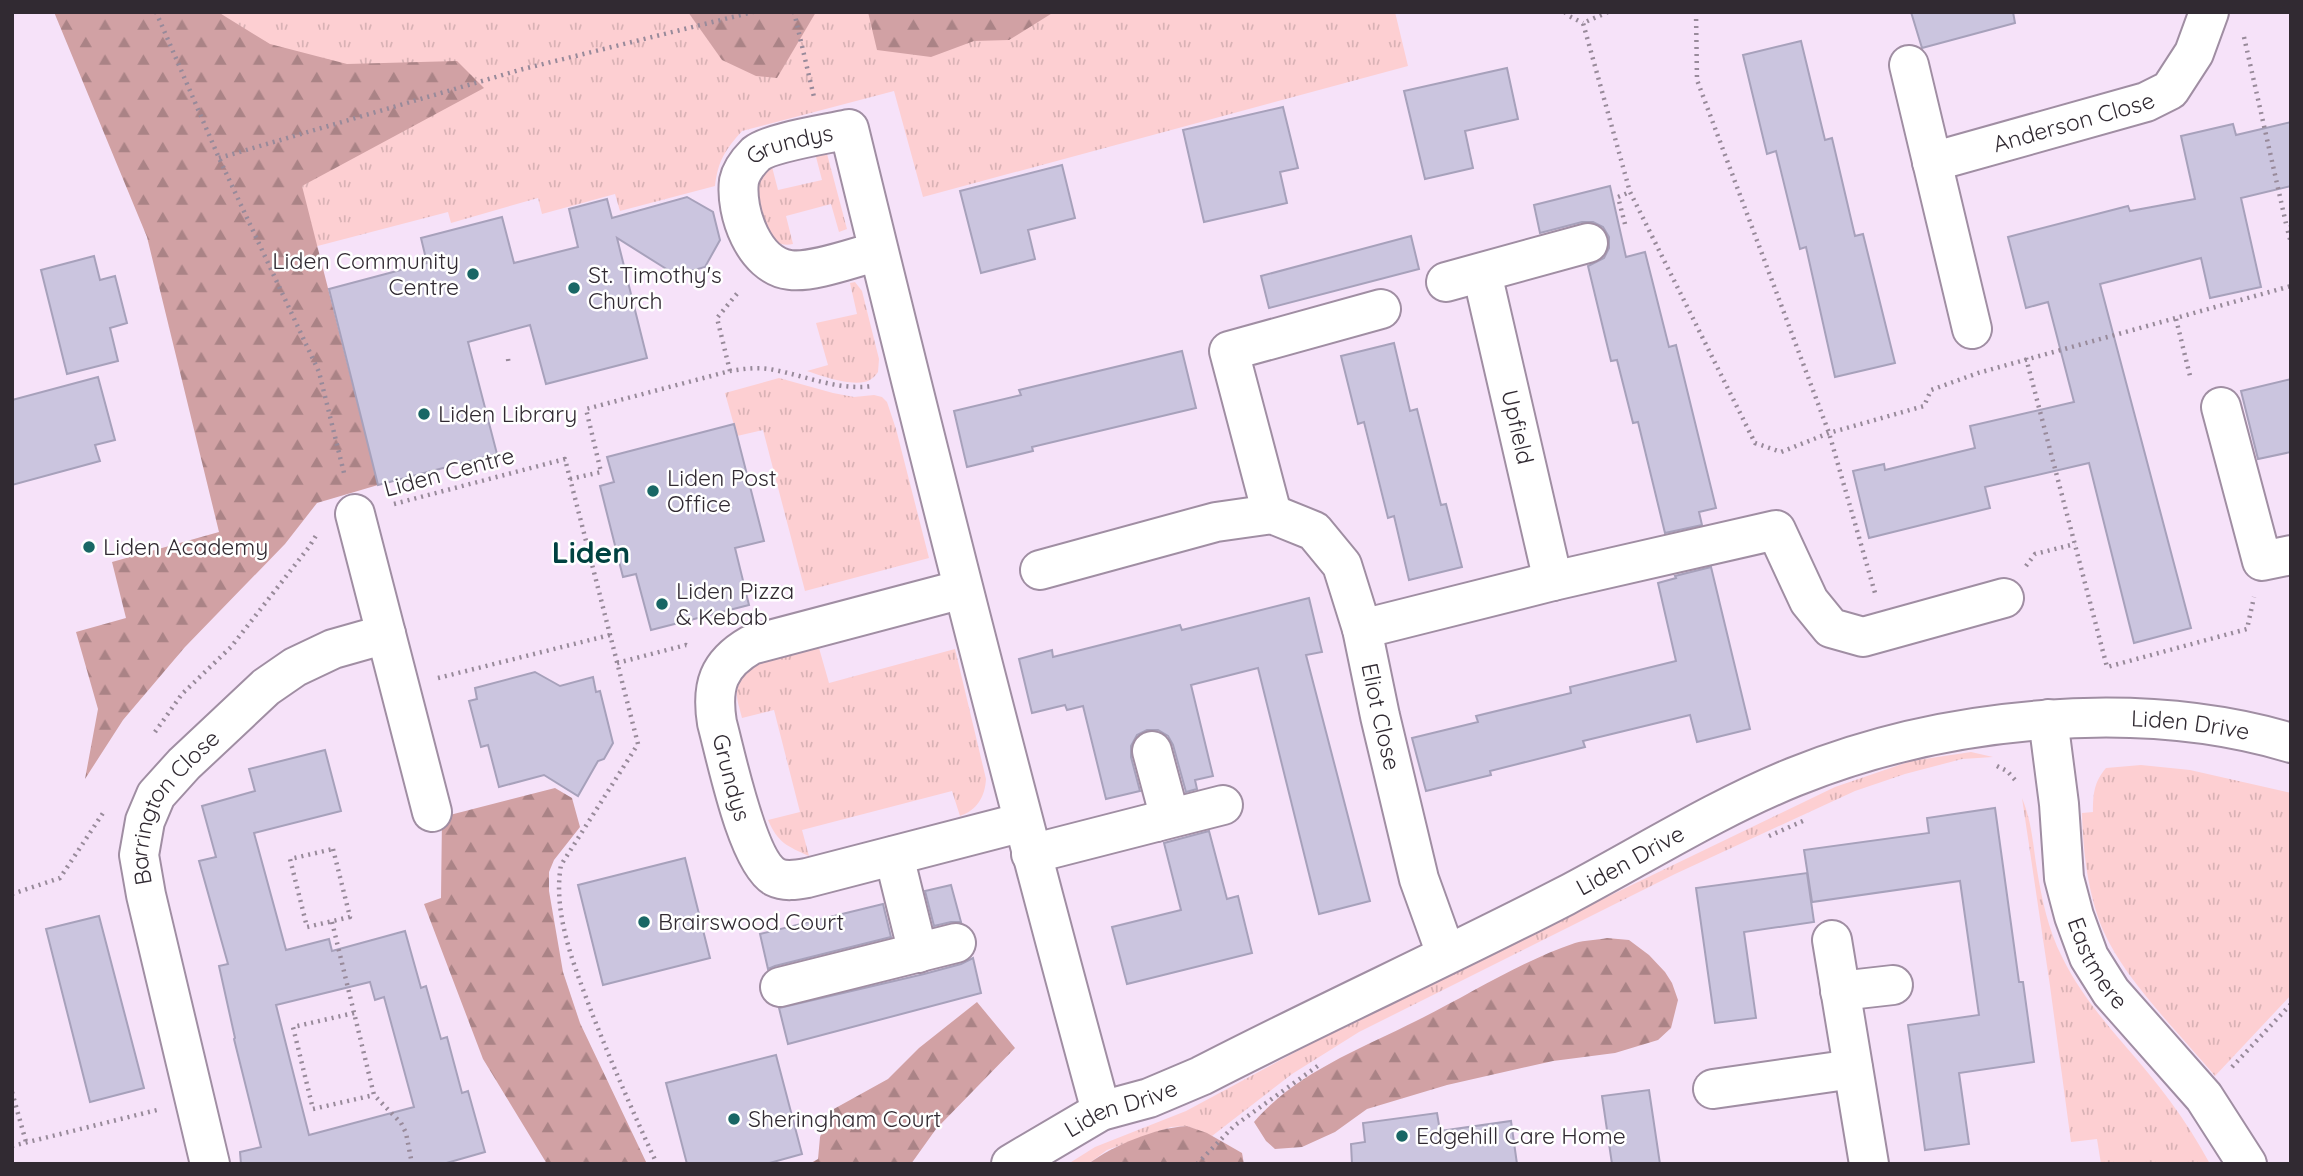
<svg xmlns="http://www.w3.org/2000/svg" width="2303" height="1176" viewBox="0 0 2303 1176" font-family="Quicksand,sans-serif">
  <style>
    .grass { fill: url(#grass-tufts) }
    .forest { fill: url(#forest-firs) }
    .building { fill: #cbc5df; stroke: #a7a1bb; stroke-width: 2; fill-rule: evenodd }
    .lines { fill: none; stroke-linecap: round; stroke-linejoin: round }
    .minor-casing { stroke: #a08ea3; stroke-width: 42 }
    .path { stroke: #988a9a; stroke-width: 4.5; stroke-dasharray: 2 5; stroke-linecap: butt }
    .minor { stroke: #fff; stroke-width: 38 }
    .poi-dot { fill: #196765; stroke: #fff; stroke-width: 2.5 }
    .labels { text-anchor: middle; stroke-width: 5; stroke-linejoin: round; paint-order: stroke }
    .street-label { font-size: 23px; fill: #312a32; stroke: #fff }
    .poi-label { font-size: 23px; fill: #312a32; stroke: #fff; text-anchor: start }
    .district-label { font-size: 30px; font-weight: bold; fill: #004241; stroke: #fff }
  </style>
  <defs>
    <pattern id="grass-tufts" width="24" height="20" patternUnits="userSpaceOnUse" patternTransform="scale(1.75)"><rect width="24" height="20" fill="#fdcfd2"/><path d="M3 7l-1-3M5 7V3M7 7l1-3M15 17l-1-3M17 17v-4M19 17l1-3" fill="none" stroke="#d9b2b5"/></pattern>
    <pattern id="forest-firs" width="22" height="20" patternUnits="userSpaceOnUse" patternTransform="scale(1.75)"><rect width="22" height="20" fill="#d1a1a4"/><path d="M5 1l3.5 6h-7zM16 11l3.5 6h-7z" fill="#aa8386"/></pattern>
  </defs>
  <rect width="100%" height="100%" fill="#f6e2f9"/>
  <g class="grass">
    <path d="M170 12H1395L1408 66 923 197 894 91 742 131C725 150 718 161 715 186L620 211 615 194 542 214 538 198 451 223 448 212 283 255Z"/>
    <path d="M826 150 847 229 839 232 831 204 786 216 793 244C770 249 765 226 761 208 758 200 754 189 756 180 758 174 767 168 771 163L778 190 822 180 815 153Z"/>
    <path d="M855 282 862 291 879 359 878 372C876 375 873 378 870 380 855 388 822 376 807 371L828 365 816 323 857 314 850 283Z"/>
    <path d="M779 378 833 393 854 397 874 395 882 397 887 402 896 429 929 558 805 591 763 430 737 436 725 393Z"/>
    <path d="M819 648 829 683 955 649 986 779C985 797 977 810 960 816L952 791 802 830 809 856C787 846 778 843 768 820L800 812 774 710 742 718C740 709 736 699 737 691 742 656 792 655 819 648Z"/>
    <path d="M1971 752 1993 757 1962 759 1905 774 1855 791 1675 874 1359 1032 1292 1074 1212 1136 1187 1126 1171 1127 1107 1150 1088 1164H1068L1095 1147 1186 1111 1314 1042 1441 977 1835 787 1911 761Z"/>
    <path d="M2141 765 2190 770 2291 793V995L2215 1076C2180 1034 2124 979 2103 930 2088 894 2083 852 2082 813L2093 812C2093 794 2094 782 2106 768Z"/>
    <path d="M2022 798C2032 822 2033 845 2037 870 2042 900 2048 929 2062 957 2091 1015 2133 1050 2170 1101 2185 1121 2198 1142 2210 1164H2101L2097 1139 2071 1142 2050 986Z"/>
  </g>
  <g class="forest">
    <path d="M54 12H218L270 44 347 64 457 61 484 88 302 186 378 485 317 503 285 544 185 647 123 720 85 779 98 709 76 632 126 618 112 562 219 532 147 237Z"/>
    <path d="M688 12H816L777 78 756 76 722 60Z"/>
    <path d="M868 12H1054L1009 40 974 41 931 57 877 50Z"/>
    <path d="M555 788 572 798 580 827 554 860 549 872V891L563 972 580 1023 647 1164H547L483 1059 424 904 441 898 442 817Z"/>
    <path d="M1607 938 1629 940 1649 955 1665 972 1672 983 1678 1000 1671 1028 1658 1040 1615 1053 1553 1061 1447 1085 1367 1109 1335 1132 1302 1147 1275 1149 1266 1141 1254 1122C1296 1073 1360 1049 1416 1021 1469 995 1519 962 1575 943 1585 940 1597 940 1607 938Z"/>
    <path d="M977 1002 1015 1048 936 1129 911 1164H809L818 1159 820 1137 832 1110 888 1079 919 1048Z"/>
    <path d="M1187 1126 1207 1133 1242 1153 1244 1164H1088C1114 1145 1155 1128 1187 1126Z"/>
  </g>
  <g class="building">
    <path d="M1911 12H2013L2015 23 1922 48Z"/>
    <path d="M1801 41 1825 140 1832 138 1855 236 1863 234 1895 363 1835 377 1806 247 1800 249 1776 151 1767 154 1743 55Z"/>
    <path d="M1507 68 1518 119 1465 131 1473 168 1425 179 1404 91Z"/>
    <path d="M1283 107 1298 168 1280 172 1287 203 1204 222 1183 130Z"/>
    <path d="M2291 122V186L2241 198 2261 287 2210 298 2201 258 2100 284 2191 628 2134 643 2089 463 1985 487 1990 508 1869 538 1853 471 1884 464 1885 470 1975 448 1970 426 2074 402 2048 302 2026 308 2008 237 2128 206 2130 211 2195 199 2181 136 2233 124 2236 135Z"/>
    <path d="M1062 165 1075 218 1028 230 1035 259 981 273 960 191Z"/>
    <path d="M1610 186 1626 257 1645 252 1669 347 1676 345 1716 508 1699 512 1702 525 1665 533 1638 422 1633 423 1617 360 1611 361 1588 266 1604 258 1609 248V237L1603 227 1593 222H1582L1540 233 1534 205Z"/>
    <path d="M687 197 713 212 720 240 705 267 676 275 617 238 647 358 546 384 530 325 468 342 497 454 378 485 329 289 427 263 421 238 502 217 514 263 578 247 569 209 607 199 612 218Z"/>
    <path d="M1411 236 1419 269 1269 308 1261 276Z"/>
    <path d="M94 256 100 280 115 276 127 323 110 328 118 361 67 374 41 270Z"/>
    <path d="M1394 343 1410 411 1417 409 1441 505 1446 504 1462 567 1409 580 1394 516 1388 518 1364 422 1358 424 1341 356Z"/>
    <path d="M1182 351 1196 408 1032 447 1033 451 967 467 954 411 1021 395 1019 390Z"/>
    <path d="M98 377 115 440 95 445 100 461 12 485V400Z"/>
    <path d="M2291 379V452L2258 459 2241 391Z"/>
    <path d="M734 424 764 541 735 548 749 605 651 630 636 574 623 577 600 486 614 482 607 457Z"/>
    <path d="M1711 567 1750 729 1697 742 1690 715 1583 741 1585 747 1490 771 1491 775 1426 791 1412 738 1478 722 1476 716 1571 693 1570 687 1676 661 1658 583 1676 578 1675 576Z"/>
    <path d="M1309 598 1322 652 1306 655 1370 901 1319 914 1258 668 1191 685 1213 776 1195 780 1197 789 1186 792 1173 745 1168 736 1158 730H1147L1137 735 1131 746V757L1140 791 1106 799 1083 706 1067 710 1065 705 1032 713 1019 659 1052 650 1053 657 1180 625 1182 630Z"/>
    <path d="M535 672 560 686 593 677 596 692 600 691 613 743 604 759 598 761 578 796 544 775 499 787 488 745 481 747 469 701 477 699 475 688Z"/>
    <path d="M325 750 341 811 254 833 286 950 329 939 332 951 405 931 421 988 426 986 441 1039 447 1037 462 1093 468 1091 485 1152 443 1164H241L240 1152 261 1147 234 1039 235 1038 219 966 228 964 199 861 216 857 202 806 255 791 249 769ZM370 982 375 1000 384 997 414 1107 309 1135 276 1005Z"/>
    <path d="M1995 808 2019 982H2023L2034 1062 1959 1073 1969 1144 1925 1150 1908 1025 1979 1015 1960 881 1812 902 1804 850 1929 833 1927 818Z"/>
    <path d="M1209 831 1227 899 1238 896 1252 953 1127 984 1112 927 1181 910 1164 843Z"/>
    <path d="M685 858 710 958 603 985 578 885Z"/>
    <path d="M1807 873 1814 922 1744 932 1756 1018 1715 1023 1696 888Z"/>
    <path d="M951 885 961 922H951L934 926 925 891Z"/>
    <path d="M883 904 891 937 775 966 768 969 760 934Z"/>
    <path d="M99 916 144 1088 90 1102 46 929Z"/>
    <path d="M973 958 981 993 788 1044 779 1008 924 974 961 964Z"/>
    <path d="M776 1055 802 1154 766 1164H687L666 1083Z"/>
    <path d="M1649 1090 1660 1164H1612L1602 1096Z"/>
    <path d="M1437 1113 1440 1131 1511 1121 1517 1164H1352L1351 1144 1365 1142 1363 1123Z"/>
  </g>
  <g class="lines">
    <g class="minor-casing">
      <g id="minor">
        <path d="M1909 65 1972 329"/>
        <path id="s1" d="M1932 162 2146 102 2170 90 2194 53 2209 12"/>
        <path id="s2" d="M879 251C855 257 813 273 790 270 754 266 735 212 739 181 741 171 749 161 756 154 771 142 828 134 849 129 929 457 1012 785 1101 1111"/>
        <path id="s3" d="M1482 273 1553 581"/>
        <path d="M1446 282 1588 243"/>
        <path d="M2221 407 2262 561 2291 555"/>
        <path d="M355 514 432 812"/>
        <path d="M1272 514 1229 351 1381 309"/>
        <path id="s4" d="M1040 570 1216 522 1272 514 1314 531 1342 565 1362 629 1380 716 1419 879 1446 954"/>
        <path id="s5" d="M963 589 751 645C718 664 711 686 717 723 726 756 747 861 775 877 785 882 796 880 807 878L1023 822"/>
        <path d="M1362 629 1553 581 1776 530 1809 601 1831 628 1863 637 2004 598"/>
        <path id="s6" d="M2048 719 2059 804 2064 878 2074 916 2089 957 2111 992 2204 1097 2247 1164"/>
        <path d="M1156 822 1223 805"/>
        <path d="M1031 854 1156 822 1163 815 1167 807 1152 751"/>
        <path d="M894 856 918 953"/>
        <path d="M1832 940 1869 1164"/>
        <path d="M780 987 956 943"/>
        <path d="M1840 991 1893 985"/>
        <path d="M1713 1089 1853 1069"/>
        <path id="s7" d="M210 1164 146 895 139 855 145 821 156 795 184 764 266 687 295 667 333 649 386 634"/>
        <path id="s8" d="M1011 1164 1101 1111 1149 1098 1201 1076C1321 1014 1445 958 1565 896 1641 856 1715 809 1794 777 1942 717 2137 697 2291 743"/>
      </g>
    </g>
    <g class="path">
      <path d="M156 12 219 158 319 372 345 477"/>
      <path d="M794 12 814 97"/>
      <path d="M1565 12 1567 15 1583 23"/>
      <path d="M1608 12 1583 23 1630 192 1755 443 1781 452 1829 433 1924 406 1931 390 1978 373 2291 286"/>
      <path d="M1696 12 1697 80 1829 433 1875 593"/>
      <path d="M2244 37 2287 228"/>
      <path d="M219 158 523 69 753 12"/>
      <path d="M1625 224 1618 197 1630 192"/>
      <path d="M2291 227 2287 228 2291 243"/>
      <path d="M2176 319 2191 380"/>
      <path d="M2026 358 2107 667 2247 629 2254 597"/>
      <path d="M508 359 509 365"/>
      <path d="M730 371 717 318 740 290"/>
      <path d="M570 479 601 472 586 409 730 371C743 369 756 367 769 369 805 375 836 391 873 386"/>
      <path d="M394 504 565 459 638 744 561 865C552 915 576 970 593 1016 613 1066 634 1115 657 1164"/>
      <path d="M2026 566 2035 554 2075 544"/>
      <path d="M617 663 686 645 690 647"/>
      <path d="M438 678 610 635"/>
      <path d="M155 732 182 694 231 647 309 547 317 534"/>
      <path d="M1997 766 2007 771 2015 780"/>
      <path d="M1769 836 1803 821"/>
      <path d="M333 849 350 917 307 927 290 859Z"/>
      <path d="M12 894 60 878 105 810"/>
      <path d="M332 922 374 1095 401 1123 406 1133 412 1164"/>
      <path d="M354 1013 293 1027 313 1109 374 1095"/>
      <path d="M2232 1067 2291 1004"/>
      <path d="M12 1092 26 1142"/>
      <path d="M12 1146 157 1110"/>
      <path d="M1197 1164 1234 1126 1319 1065"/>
    </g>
    <use href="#minor" class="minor"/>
  </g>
  <g class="poi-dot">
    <circle cx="473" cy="274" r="7"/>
    <circle cx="574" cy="288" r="7"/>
    <circle cx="424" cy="414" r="7"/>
    <circle cx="653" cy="491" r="7"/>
    <circle cx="89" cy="547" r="7"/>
    <circle cx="662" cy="604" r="7"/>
    <circle cx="644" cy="922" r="7"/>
    <circle cx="734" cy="1119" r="7"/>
    <circle cx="1402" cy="1136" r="7"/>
  </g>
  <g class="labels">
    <g class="street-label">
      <text dy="8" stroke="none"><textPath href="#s1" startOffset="147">Anderson Close</textPath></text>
      <text dy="8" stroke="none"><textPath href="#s2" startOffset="271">Grundys</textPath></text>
      <text dy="8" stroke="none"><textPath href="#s3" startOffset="158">Upfield</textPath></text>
      <text transform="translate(449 472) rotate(-15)" y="8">Liden Centre</text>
      <text dy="8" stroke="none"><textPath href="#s4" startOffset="485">Eliot Close</textPath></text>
      <text dy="8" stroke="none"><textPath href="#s8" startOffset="1279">Liden Drive</textPath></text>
      <text dy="8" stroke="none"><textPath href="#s5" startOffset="368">Grundys</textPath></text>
      <text dy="8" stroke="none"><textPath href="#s7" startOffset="376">Barrington Close</textPath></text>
      <text dy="8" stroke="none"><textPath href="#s8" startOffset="691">Liden Drive</textPath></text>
      <text dy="8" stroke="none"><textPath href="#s6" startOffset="252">Eastmere</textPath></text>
      <text dy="8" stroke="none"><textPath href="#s8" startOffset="124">Liden Drive</textPath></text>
    </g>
    <g class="poi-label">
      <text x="459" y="269" text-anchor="end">Liden Community<tspan x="459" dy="26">Centre</tspan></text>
      <text x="588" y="283">St. Timothy's<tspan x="588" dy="26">Church</tspan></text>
      <text x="438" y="422">Liden Library</text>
      <text x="667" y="486">Liden Post<tspan x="667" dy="26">Office</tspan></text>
      <text x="103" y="555">Liden Academy</text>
      <text x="676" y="599">Liden Pizza<tspan x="676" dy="26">&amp; Kebab</tspan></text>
      <text x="658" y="930">Brairswood Court</text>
      <text x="748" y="1127">Sheringham Court</text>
      <text x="1416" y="1144">Edgehill Care Home</text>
    </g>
    <g class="district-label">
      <text x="591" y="563">Liden</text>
    </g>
  </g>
  <rect width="2303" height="1176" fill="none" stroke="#312a32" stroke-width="28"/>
</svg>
